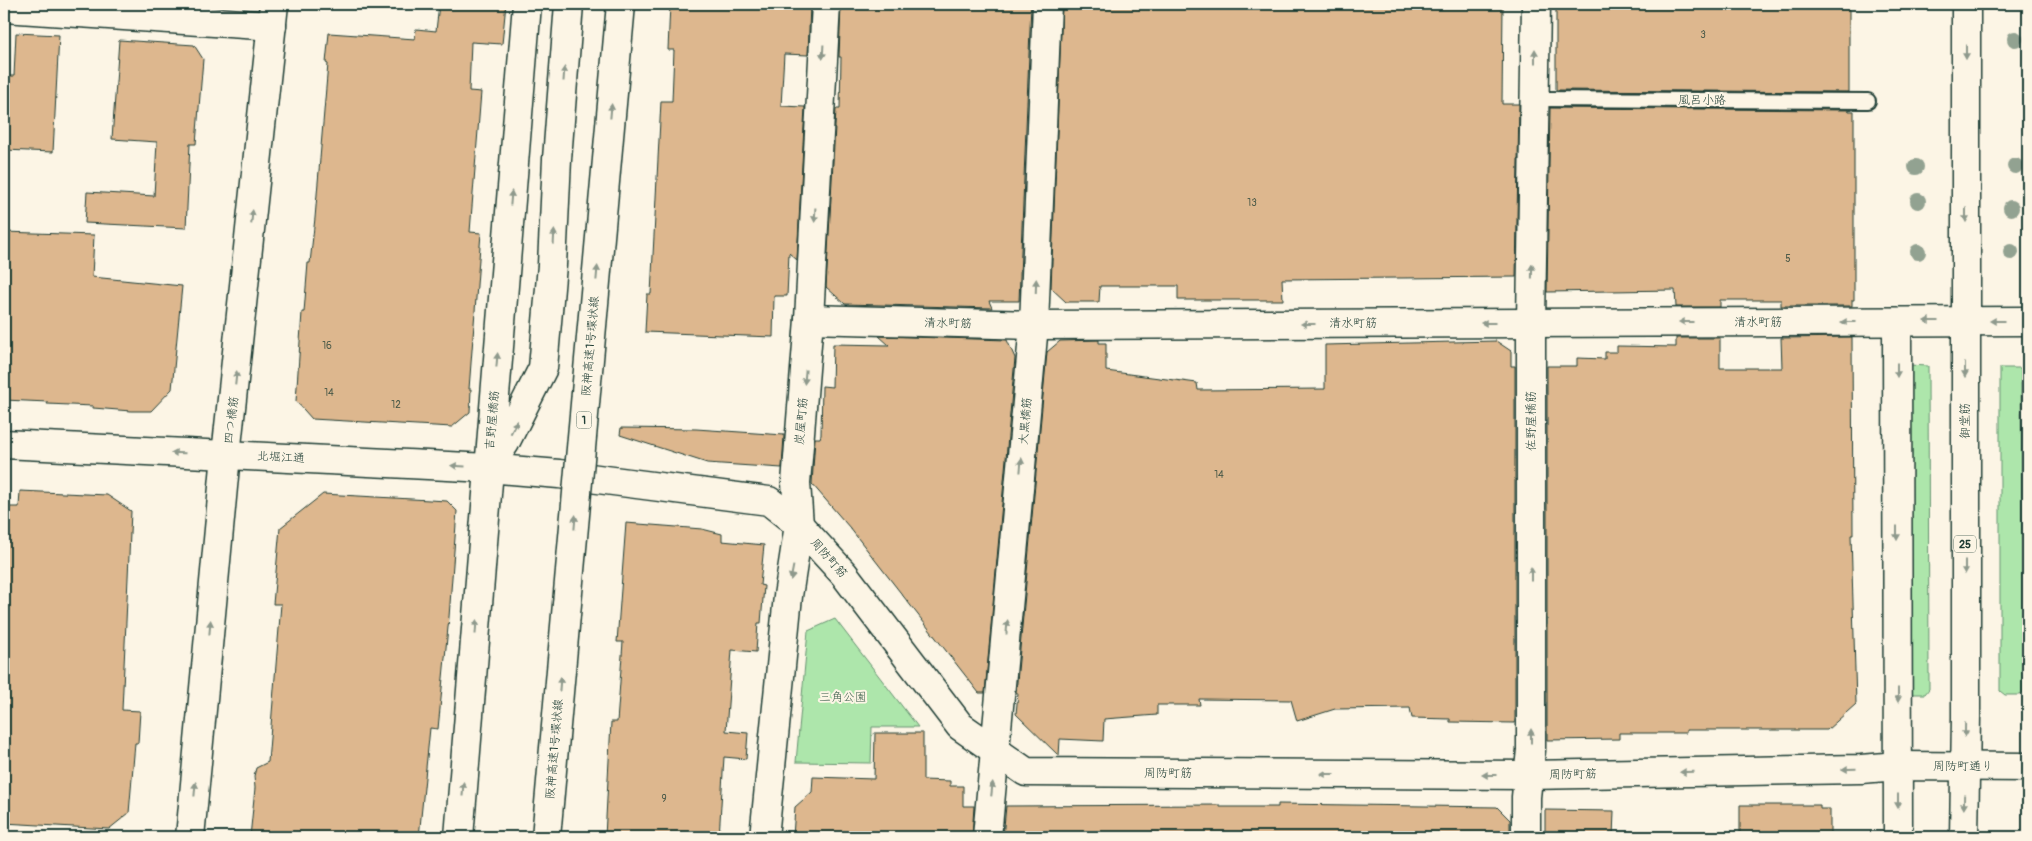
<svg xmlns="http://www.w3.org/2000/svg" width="2032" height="841" viewBox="0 0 2032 841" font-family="Pangolin,'Klee One',sans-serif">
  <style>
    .green { fill: #ade6ab; stroke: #669270 }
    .building { fill: #ddb78e; stroke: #1f3d34 }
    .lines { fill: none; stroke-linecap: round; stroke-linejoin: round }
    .service-casing { stroke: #1f3d34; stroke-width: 18 }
    .minor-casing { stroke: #1f3d34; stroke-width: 31 }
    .tertiary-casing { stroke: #1f3d34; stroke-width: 31 }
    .primary-casing { stroke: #1f3d34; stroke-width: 31 }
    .trunk-casing { stroke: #1f3d34; stroke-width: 31 }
    .motorway-casing { stroke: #1f3d34; stroke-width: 31 }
    .service { stroke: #fcf5e5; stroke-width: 14 }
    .minor { stroke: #fcf5e5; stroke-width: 28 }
    .tertiary { stroke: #fcf5e5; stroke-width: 28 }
    .primary { stroke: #fcf5e5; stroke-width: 28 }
    .trunk { stroke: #fcf5e5; stroke-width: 28 }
    .motorway { stroke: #fcf5e5; stroke-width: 28 }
    .motorway-bridge-casing { stroke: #1f3d34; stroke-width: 31; stroke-linecap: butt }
    .motorway-bridge { stroke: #fcf5e5; stroke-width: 28 }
    .tree { fill: #92a291 }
    .oneway { fill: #8e998c }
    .labels { text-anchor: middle; stroke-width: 4; stroke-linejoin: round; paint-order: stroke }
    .number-label { font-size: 10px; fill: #4e5c4a }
    .shield { fill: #fcf5e5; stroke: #617469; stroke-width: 1 }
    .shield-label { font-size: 11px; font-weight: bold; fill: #1f3d34 }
    .street-label { font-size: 12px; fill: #1f3d34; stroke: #fcf5e5 }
    .park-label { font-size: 12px; fill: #3b5f4c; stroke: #fcf5e5 }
  </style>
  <rect width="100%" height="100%" fill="#fcf5e5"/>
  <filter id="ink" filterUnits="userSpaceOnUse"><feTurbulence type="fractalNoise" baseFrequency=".02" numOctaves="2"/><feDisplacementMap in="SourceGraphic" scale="10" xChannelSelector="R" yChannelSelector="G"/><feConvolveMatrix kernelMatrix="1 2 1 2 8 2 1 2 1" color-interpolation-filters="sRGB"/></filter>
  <g filter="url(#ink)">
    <g class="green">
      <path d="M1909 365 1928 366 1929 689 1925 694H1911Z"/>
      <path d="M2000 368H2021L2023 693 2020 695H2005L2000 691Z"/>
      <path d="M835 619 918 727H872L871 763 796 762 808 631Z"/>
    </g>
    <g class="building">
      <path d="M439 4H506L502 44 471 42 469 91 481 92 470 232 481 233 469 389H471L470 412 452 427 312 419 296 401 302 312H304L308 263H310L315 218 328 64 326 63 329 33 415 39 416 29 436 31Z"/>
      <path d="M670 4H810L808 55 784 54 781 106 805 107 797 260 789 253 787 296H774L773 337 645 332 647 294H651L661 101H672L674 50H668Z"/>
      <path d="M841 4H1031L1019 301H989L992 308 845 304 826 287 836 109H840L841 57H839Z"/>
      <path d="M1062 4H1503L1502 104H1519L1516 277 1282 279 1283 300H1178V286H1100L1099 302H1066L1051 288Z"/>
      <path d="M1556 4H1849V92L1556 90Z"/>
      <path d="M16 33 59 35 53 152 4 150V76H14Z"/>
      <path d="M119 40 194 45 203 59 196 144H190L186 228 85 223 87 192 154 196 157 142 112 139Z"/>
      <path d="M1550 108 1849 110V111H1854V300H1852V306H1781V300H1720V307H1676L1675 290 1547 292Z"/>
      <path d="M4 232 94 235 92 277 182 286 172 389 151 411H131L93 408V406L47 404 48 402 4 400 8 286H4Z"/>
      <path d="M879 336 1007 340 1015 358 985 693H979L850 528 812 484 815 438H820L821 435 822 386 832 387 833 344 889 345Z"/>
      <path d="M1852 337 1853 535H1851L1856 704 1827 730H1686V733H1619V739L1547 740V366H1577V358L1605 359V352H1617V346L1676 347V338H1720V368H1782L1781 338Z"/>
      <path d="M1099 340V343H1106V371L1197 383 1198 390 1325 389V345L1496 341 1511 351V366H1515V723L1450 722V719L1412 718 1410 708 1335 709 1297 721 1291 700 1199 699 1200 705H1157V715L1104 719 1103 741 1060 739 1059 756 1016 714 1018 693H1016L1047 352 1060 341Z"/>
      <path d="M621 428 696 429 784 435 782 468 707 463 620 435Z"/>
      <path d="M20 491 107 495 131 511 122 710 140 711 138 743H135L129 813 109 829 4 823V518L5 507H19Z"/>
      <path d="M323 494 447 501 457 511 449 617 438 729 430 728 419 837H250L255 788 254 776 256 768 268 762 281 604H273L280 528Z"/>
      <path d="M626 523 702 529 722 534V541L764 545 760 585 764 586 761 623H758L756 652 732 650 726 731 748 733 746 759 724 757 719 837H605L611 722H617L623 642H617Z"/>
      <path d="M875 733H923V780L950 781V786H963V806H974L972 837H793L795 807 812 792 813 777 874 779Z"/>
      <path d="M1278 804 1497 807 1510 820V837H1003L1006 806 1220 805V807H1278Z"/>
      <path d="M1740 805H1820V809H1830V837H1740Z"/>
      <path d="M1545 810 1614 811 1613 837H1545Z"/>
    </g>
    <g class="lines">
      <g class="service-casing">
        <path id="service" d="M1535 99 1868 101"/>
      </g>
      <g class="minor-casing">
        <g id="minor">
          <path d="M809 319 1034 325 2028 321"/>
          <path d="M1897 322 1898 837"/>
          <path d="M4 444 488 468 559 474 769 501 799 525 844 574 960 726 1026 772 1529 775 1861 769 1898 766 2028 767"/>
          <path d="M459 837 527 4"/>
          <path d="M764 837 788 596 799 525 796 483 809 319 826 4"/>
          <path d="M987 837 1034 325 1047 4"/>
          <path d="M1526 837V797L1531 750V322L1536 4"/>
        </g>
      </g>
      <g class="tertiary-casing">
        <path id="tertiary" d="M4 8 272 26"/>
      </g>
      <g class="primary-casing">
        <path id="primary" d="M190 837 226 455 274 4"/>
      </g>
      <g class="trunk-casing">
        <path id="trunk" d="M1964 837 1966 717V4"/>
      </g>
      <g class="motorway-casing">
        <path id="motorway" d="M488 468 505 443 543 368 552 265 557 159 569 4"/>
      </g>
      <use href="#service" class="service"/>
      <use href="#minor" class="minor"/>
      <use href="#tertiary" class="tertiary"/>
      <use href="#primary" class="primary"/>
      <use href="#trunk" class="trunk"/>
      <use href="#motorway" class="motorway"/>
      <g class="motorway-bridge-casing">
        <path id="motorway-bridge" d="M546 837 621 4"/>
      </g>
      <use href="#motorway-bridge" class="motorway-bridge"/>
    </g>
    <g class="tree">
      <circle cx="2015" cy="39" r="8"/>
      <circle cx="2015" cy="166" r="8"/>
      <circle cx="1916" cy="167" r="8"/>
      <circle cx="1918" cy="201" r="8"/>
      <circle cx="2011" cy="208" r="8"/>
      <circle cx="1918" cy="252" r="8"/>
      <circle cx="2011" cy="252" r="8"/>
    </g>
    <defs><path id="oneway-solid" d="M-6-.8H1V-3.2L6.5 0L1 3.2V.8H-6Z" transform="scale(1.25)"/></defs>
    <g class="oneway">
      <use href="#oneway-solid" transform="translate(823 52) rotate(93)"/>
      <use href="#oneway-solid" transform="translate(1966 52) rotate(90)"/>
      <use href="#oneway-solid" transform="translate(1535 56) rotate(-90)"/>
      <use href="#oneway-solid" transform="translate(564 74) rotate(-86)"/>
      <use href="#oneway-solid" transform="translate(611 111) rotate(-85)"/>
      <use href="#oneway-solid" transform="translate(511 198) rotate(-85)"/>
      <use href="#oneway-solid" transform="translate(815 215) rotate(93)"/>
      <use href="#oneway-solid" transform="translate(1966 215) rotate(90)"/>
      <use href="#oneway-solid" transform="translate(252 217) rotate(-84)"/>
      <use href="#oneway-solid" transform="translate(554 237) rotate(-87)"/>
      <use href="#oneway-solid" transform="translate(1532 271) rotate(-89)"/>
      <use href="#oneway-solid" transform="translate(597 273) rotate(-85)"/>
      <use href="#oneway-solid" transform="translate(1036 286) rotate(-88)"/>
      <use href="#oneway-solid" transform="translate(1931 321) rotate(180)"/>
      <use href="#oneway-solid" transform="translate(1997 321) rotate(180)"/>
      <use href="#oneway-solid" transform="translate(1686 322) rotate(180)"/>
      <use href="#oneway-solid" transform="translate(1848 322) rotate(180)"/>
      <use href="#oneway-solid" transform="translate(1488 323) rotate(180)"/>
      <use href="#oneway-solid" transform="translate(1308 324) rotate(180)"/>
      <use href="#oneway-solid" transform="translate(497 360) rotate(-85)"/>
      <use href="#oneway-solid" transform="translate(1897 370) rotate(90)"/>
      <use href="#oneway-solid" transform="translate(1965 370) rotate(90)"/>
      <use href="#oneway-solid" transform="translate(805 377) rotate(95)"/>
      <use href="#oneway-solid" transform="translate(236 378) rotate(-84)"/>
      <use href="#oneway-solid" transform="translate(514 427) rotate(-63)"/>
      <use href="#oneway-solid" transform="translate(178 453) rotate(-178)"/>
      <use href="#oneway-solid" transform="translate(1021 465) rotate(-85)"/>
      <use href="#oneway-solid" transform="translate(458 466) rotate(-177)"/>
      <use href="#oneway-solid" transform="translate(575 522) rotate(-85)"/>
      <use href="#oneway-solid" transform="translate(1897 533) rotate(90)"/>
      <use href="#oneway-solid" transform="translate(1965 567) rotate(90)"/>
      <use href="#oneway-solid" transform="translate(792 573) rotate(101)"/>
      <use href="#oneway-solid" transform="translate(1531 574) rotate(-90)"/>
      <use href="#oneway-solid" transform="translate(210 627) rotate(-85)"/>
      <use href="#oneway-solid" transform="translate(476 627) rotate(-86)"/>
      <use href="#oneway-solid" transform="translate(1007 627) rotate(-85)"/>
      <use href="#oneway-solid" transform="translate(560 684) rotate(-85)"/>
      <use href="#oneway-solid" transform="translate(1898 695) rotate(90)"/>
      <use href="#oneway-solid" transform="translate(1965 730) rotate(91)"/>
      <use href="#oneway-solid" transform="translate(1531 736) rotate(-90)"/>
      <use href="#oneway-solid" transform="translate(1849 769) rotate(179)"/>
      <use href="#oneway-solid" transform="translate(1687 772) rotate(179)"/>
      <use href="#oneway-solid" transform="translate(1327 774) rotate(-180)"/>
      <use href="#oneway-solid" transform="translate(1489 775) rotate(-180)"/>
      <use href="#oneway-solid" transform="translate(195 789) rotate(-85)"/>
      <use href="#oneway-solid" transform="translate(463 789) rotate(-86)"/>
      <use href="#oneway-solid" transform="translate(992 789) rotate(-84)"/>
      <use href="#oneway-solid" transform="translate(1898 801) rotate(90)"/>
      <use href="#oneway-solid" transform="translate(1964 802) rotate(91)"/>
    </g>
  </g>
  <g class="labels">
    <g class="number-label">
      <text x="1703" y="38">3</text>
      <text x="1252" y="206">13</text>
      <text x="1788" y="262">5</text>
      <text x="327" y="349">16</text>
      <text x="329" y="396">14</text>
      <text x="396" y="408">12</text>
      <text x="1219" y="478">14</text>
      <text x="664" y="802">9</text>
    </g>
    <g class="shield">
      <rect x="576.5" y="411.5" width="15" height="17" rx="4"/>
      <rect x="1954" y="535.5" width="22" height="17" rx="4"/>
    </g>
    <g class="shield-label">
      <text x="584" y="424">1</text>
      <text x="1965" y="548">25</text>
    </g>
    <g class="street-label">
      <text x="1702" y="104">風呂小路</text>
      <text x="1758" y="326">清水町筋</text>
      <text transform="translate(948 323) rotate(1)" y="4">清水町筋</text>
      <text x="1353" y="327">清水町筋</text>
      <text transform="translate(590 346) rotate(-85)" y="4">阪神高速1号環状線</text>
      <text transform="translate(231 420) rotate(-83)" y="4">四つ橋筋</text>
      <text transform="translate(492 420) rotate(-85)" y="4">吉野屋橋筋</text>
      <text transform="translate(801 421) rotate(-85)" y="4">炭屋町筋</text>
      <text transform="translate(1025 421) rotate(-85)" y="4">大黒橋筋</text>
      <text transform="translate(1531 421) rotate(-90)" y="4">佐野屋橋筋</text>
      <text transform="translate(1965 421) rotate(-90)" y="4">御堂筋</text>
      <text transform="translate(281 457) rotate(3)" y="4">北堀江通</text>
      <text transform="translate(829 558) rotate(48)" y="4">周防町筋</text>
      <text transform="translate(554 749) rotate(-85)" y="4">阪神高速1号環状線</text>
      <text x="1963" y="770">周防町通り</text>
      <text x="1168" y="777">周防町筋</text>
      <text transform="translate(1573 774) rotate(-1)" y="4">周防町筋</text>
    </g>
    <g class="park-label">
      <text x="843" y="701">三角公園</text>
    </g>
  </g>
  <rect width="2032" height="841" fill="none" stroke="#fcf5e5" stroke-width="20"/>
  <rect x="10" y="10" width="2012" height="821" fill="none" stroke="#1f3d34" stroke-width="2" filter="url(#ink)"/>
</svg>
